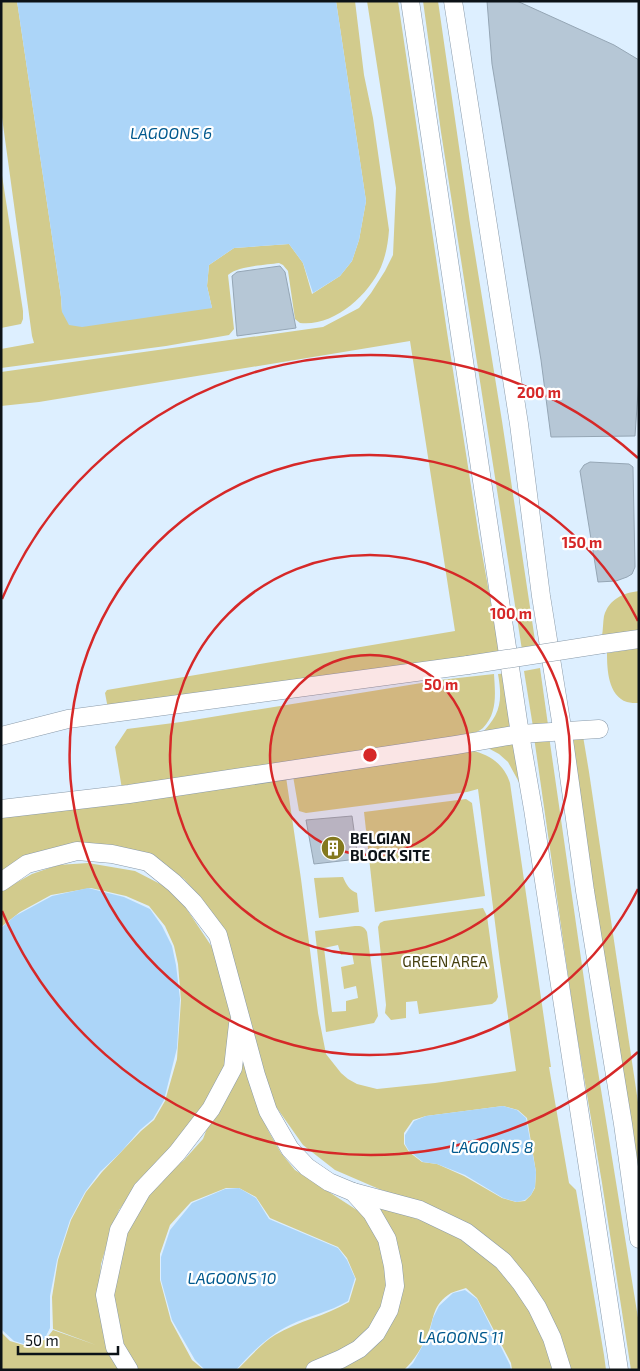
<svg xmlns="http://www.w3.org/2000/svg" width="640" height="1371" viewBox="0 0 640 1371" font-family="'Exo 2',sans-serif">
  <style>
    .green { fill: #d2cb8d; fill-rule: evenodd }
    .water { fill: #acd5f8 }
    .building { fill: #b6c7d6; stroke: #95a6b5 }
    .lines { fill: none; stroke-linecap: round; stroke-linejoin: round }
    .minor-casing { stroke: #8a9aa9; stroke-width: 19 }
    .minor { stroke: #fff; stroke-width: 18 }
    .minor-bridge-casing { stroke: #8a9aa9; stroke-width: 19; stroke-linecap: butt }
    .minor-bridge { stroke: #fff; stroke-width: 18 }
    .ring { fill: none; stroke: #d62828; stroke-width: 2.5 }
    .labels { text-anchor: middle; stroke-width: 4.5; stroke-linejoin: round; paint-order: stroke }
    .poi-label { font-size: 15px; font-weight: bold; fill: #0c1217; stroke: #fff; text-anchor: start }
    .park-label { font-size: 15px; fill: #453f0e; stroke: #fff }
    .water-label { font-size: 16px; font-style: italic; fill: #00598e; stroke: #fff }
    .centre { fill: #d62828; stroke: #fff; stroke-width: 2.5 }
    .ring-label { font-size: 15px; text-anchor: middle; font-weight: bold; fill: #d62828; stroke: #fff; stroke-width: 4.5; stroke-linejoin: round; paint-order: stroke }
  </style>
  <rect width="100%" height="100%" fill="#ddefff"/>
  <g class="green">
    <path d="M1 1H17L61 297 62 312 212 308 207 286 209 265 234 248 289 244 303 263 312 294 340 276 352 261 359 240 366 201 336 1H355L364 75 373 118 389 230C388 243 386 255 381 267 368 296 333 327 300 323L295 319 288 271 283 265 279 263C266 265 238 266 228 275L234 329 229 335 166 346 1 368V349L34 343 32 336 1 110Z"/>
    <path d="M367 1H398L447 332 479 537 500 653 109 714 105 693 107 690 455 631 410 341 39 402 1 406V372L323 327 359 308 371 293 385 271 393 255 396 188Z"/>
    <path d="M423 1H438L470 223 502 421 536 647 522 650 441 132Z"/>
    <path d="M1 169 23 311V319L21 324 1 328Z"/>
    <path d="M639 591V631L602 636C603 630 603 622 604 616 609 599 623 593 639 591Z"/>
    <path d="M639 648V703C635 703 630 703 627 702 608 696 607 669 607 653Z"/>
    <path d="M540 668 549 732 534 733 524 671Z"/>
    <path d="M510 673 516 733 479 736C500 715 503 703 498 674Z"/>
    <path d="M494 674C495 692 498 713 483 728 477 733 468 735 461 738L122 789 115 747 127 729 181 722 440 680Z"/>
    <path d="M565 734 583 736 589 772 639 1109V1225Z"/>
    <path d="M516 736 527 797 508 762 499 754 488 748Z"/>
    <path d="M549 736 591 1028 639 1324V1370H631L602 1183 575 1024 534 737Z"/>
    <path d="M471 750C490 755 504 764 510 783L551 1067H549L569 1183 576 1190 604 1355 606 1370H567L514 1267 404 1198 379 1189 335 1170 303 1145 272 1101 222 935 207 906 184 879 166 867 128 849 107 845H84L1 873V818L286 777 301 879 318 1013 326 1054 341 1073 348 1079 357 1084 377 1089 435 1083 516 1071 500 962 478 789 467 792 306 813 299 811 293 776ZM503 1106 518 1110 527 1118 536 1172 535 1188 531 1195 525 1201 516 1202 502 1198 464 1176 437 1164 422 1162 409 1152 404 1144V1133L413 1120 426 1116Z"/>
    <path d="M466 799 472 803 485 896 375 912 364 812Z"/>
    <path d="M88 863 135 871 168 888 184 905 214 950 232 1019 228 1059 210 1107 133 1191 119 1210 109 1237 101 1264 99 1292 122 1370H1V1332L10 1341 30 1347 46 1339 53 1330 96 1345 53 1329 52 1297 58 1260 71 1220 86 1192 102 1172 141 1131 154 1120 165 1101 177 1059 181 1000 178 964 174 946 165 926 149 906 126 896 91 888 51 895 20 912 1 927V891L32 874 58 865Z"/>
    <path d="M343 877C346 884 349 890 357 893L359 912 319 918 314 878Z"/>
    <path d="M483 908 487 916 498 997 496 1001 492 1004 419 1014 417 1001 406 1002V1018L391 1020 385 1013 386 1005 378 927 380 923 384 921Z"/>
    <path d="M355 926C361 926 364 926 367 932L378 1016 374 1023 326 1032 315 931ZM338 945 341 955 352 953 354 964 341 967 344 989 356 986 358 998 346 1001V1011L332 1012 324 948Z"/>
    <path d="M239 1044 261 1115 269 1132 281 1153 295 1170 363 1214 377 1232 389 1275 380 1314 357 1342 318 1361 304 1370H237C248 1359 262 1343 275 1335 298 1321 326 1316 349 1302L356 1279 347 1258 338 1247 270 1218 256 1197 239 1188H226L191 1202 170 1225 160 1254V1280L171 1321 192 1360 204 1370H136L121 1347 112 1302 120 1246 142 1200 161 1179 184 1160 203 1139Z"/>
    <path d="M377 1204 441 1228 473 1244 493 1259 531 1306 555 1370H512L511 1363 477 1298 466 1288C461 1290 455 1291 451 1293 432 1305 435 1316 428 1333 423 1346 414 1361 404 1370H335L397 1308Z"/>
  </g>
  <g class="water">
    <path d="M17 1H336L366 201 359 240 352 261 340 276 313 293 303 263 289 244 234 248 209 265 207 286 212 308 82 327 69 325 62 312 61 297Z"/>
    <path d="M88 888 124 897 150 909 162 926 172 946 176 965 180 999 177 1048 164 1100 153 1119 140 1130 120 1153 100 1172 85 1192 70 1220 57 1260 50 1296V1328L45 1338 30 1346 14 1341 1 1329V928L15 916 52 896Z"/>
    <path d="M503 1106 517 1110 526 1118 536 1172 535 1187 531 1195 525 1200 517 1202 503 1198 465 1175 437 1164 423 1162 409 1151 405 1144V1135L414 1121 426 1116Z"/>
    <path d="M239 1188 256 1198 269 1219 338 1248 347 1260 355 1278 348 1301C329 1312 309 1316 290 1325 269 1335 251 1353 236 1370H205L195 1360 172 1320 161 1280V1257L170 1230 192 1203 225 1189Z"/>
    <path d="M465 1290 477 1299 510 1365 511 1370H406L413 1363 429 1334 433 1318 439 1306 453 1293Z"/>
  </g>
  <g class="building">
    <path d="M487 1H517L614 45 639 60V377L635 436 551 437 541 360 492 64Z"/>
    <path d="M280 266 285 272 296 328 237 336 232 276 237 272Z"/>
    <path d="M590 462 629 464 633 467 635 567 632 574 627 577 616 581 598 582 580 471 584 465Z"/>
    <path d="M352 816 358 859 314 864 306 820Z"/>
  </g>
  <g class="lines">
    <g class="minor-casing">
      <g id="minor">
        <path d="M410 1 520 734 533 809 619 1370"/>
        <path d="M453 1 519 424 541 596 564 740 585 891 623 1124 639 1239"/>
        <path d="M603 644 639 639"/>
        <path d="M1 736 68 719 468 665"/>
        <path d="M1 809 129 794 456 745 520 734 599 729"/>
        <path d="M1 882 27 864 77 851 112 854 148 862 174 883 193 902 218 935 256 1075 268 1111 290 1149 307 1167 329 1182 353 1192 372 1213 387 1239 393 1266 395 1286 389 1310 376 1333 359 1349 341 1359 315 1370"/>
        <path d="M353 1192 420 1210 466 1232 503 1261 521 1283 537 1307 552 1338 562 1370"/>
        <path d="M129 1370 115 1347 105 1295 119 1230 142 1190 177 1153 211 1109 233 1068 238 1024"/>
      </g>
    </g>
    <use href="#minor" class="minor"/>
    <g class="minor-bridge-casing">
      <path id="minor-bridge" d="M468 665 603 644"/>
    </g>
    <use href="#minor-bridge" class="minor-bridge"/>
  </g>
  <circle cx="370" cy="755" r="100" fill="#d62828" fill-opacity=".12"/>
  <g class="ring">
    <circle cx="370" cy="755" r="100"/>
    <circle cx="370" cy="755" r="200"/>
    <path d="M638 889A300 300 0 1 1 638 621"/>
    <path d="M638 1052A400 400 0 0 1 2 911M2 599A400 400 0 0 1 638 458"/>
  </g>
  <defs>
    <g id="building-disc" transform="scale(1.25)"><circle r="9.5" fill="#84791e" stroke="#fff"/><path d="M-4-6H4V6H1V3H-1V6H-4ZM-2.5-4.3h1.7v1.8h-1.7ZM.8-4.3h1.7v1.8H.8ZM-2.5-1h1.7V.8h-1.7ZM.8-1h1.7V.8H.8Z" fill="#fff"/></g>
  </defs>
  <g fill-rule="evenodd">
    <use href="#building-disc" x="333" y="848"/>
  </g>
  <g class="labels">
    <g class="poi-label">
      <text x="350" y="844">BELGIAN<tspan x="350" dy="17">BLOCK SITE</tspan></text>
    </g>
    <g class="park-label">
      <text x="445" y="967">GREEN AREA</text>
    </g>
    <g class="water-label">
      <text x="171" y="139">LAGOONS 6</text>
      <text x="492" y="1153">LAGOONS 8</text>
      <text x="232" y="1284">LAGOONS 10</text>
      <text x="461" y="1343">LAGOONS 11</text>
    </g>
  </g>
  <circle cx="370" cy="755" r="8" class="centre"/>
  <g class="ring-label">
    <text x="539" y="398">200 m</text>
    <text x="582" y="548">150 m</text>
    <text x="511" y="619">100 m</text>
    <text x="441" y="690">50 m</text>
  </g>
  <rect width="640" height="1371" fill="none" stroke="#0c1217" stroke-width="5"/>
  <path d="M18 1346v8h100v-8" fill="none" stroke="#0c1217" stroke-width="2.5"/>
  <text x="25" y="1346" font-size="15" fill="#0c1217" stroke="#ffffff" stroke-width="4" paint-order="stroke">50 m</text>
</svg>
